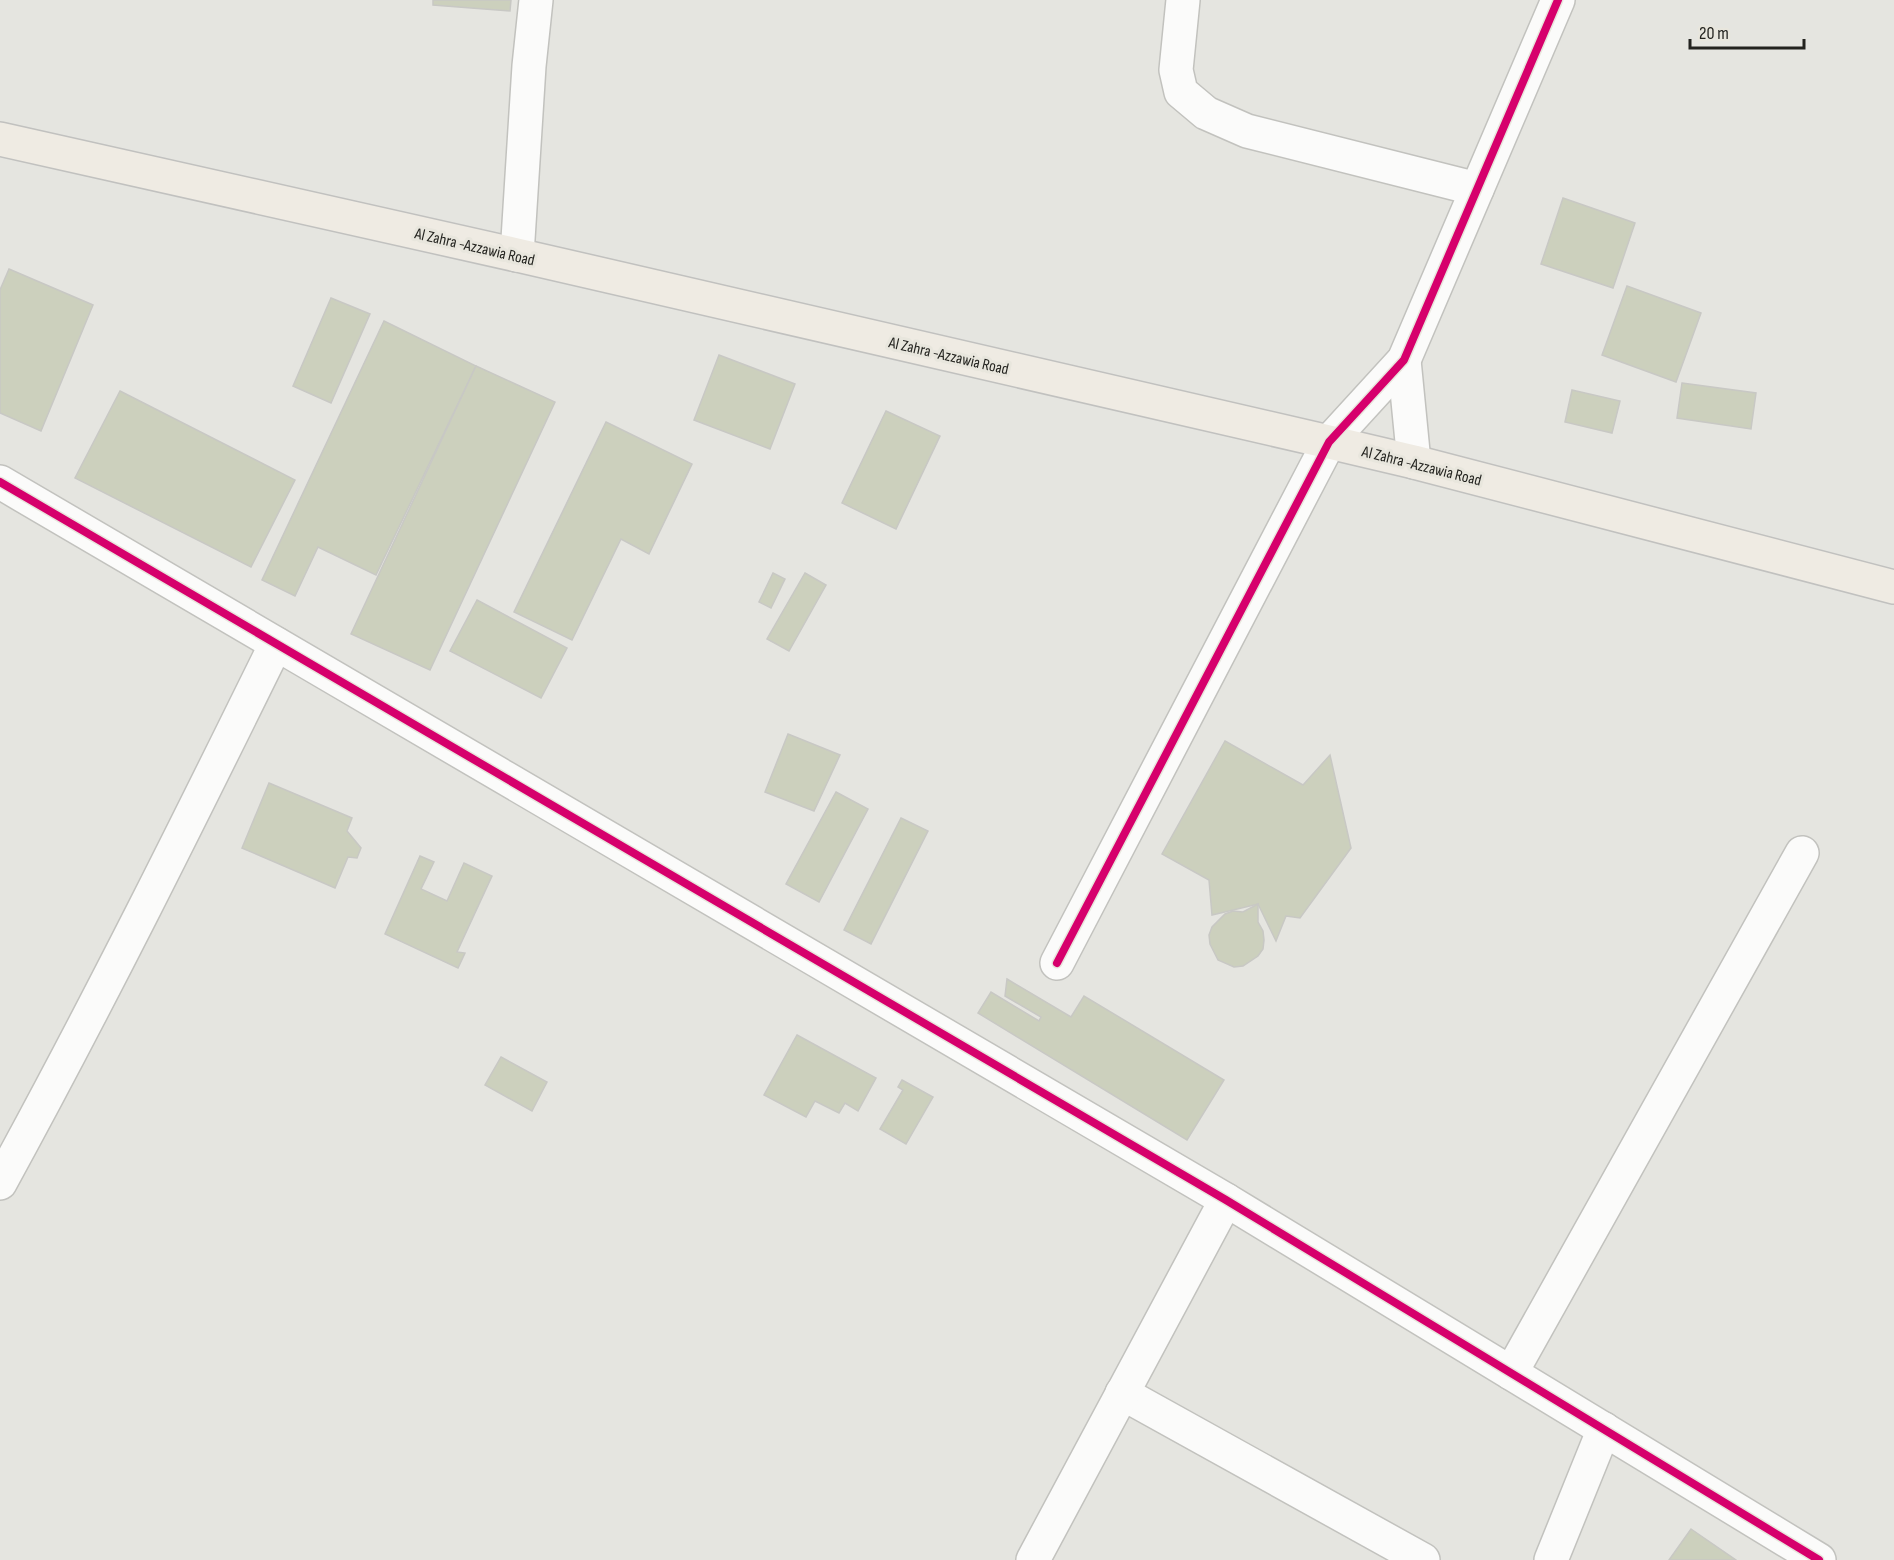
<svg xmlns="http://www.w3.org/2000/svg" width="1894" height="1560" viewBox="0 0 1894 1560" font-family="'Sofia Sans Condensed',sans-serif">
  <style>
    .building { fill: #ccd0bd; stroke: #c8c8c4; stroke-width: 1.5 }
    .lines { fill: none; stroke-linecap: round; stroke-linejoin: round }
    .minor-casing { stroke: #c2c2be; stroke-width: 36 }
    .primary-casing { stroke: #c1c1bf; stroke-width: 36 }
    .minor { stroke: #fbfbfa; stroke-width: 33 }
    .primary { stroke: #efebe3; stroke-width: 33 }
    .cycleway-casing { stroke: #e8e6dd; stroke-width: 11 }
    .cycleway { stroke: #d6006c; stroke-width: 8 }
    .labels { text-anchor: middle; stroke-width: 6; stroke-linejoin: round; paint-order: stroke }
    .street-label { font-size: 16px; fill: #23231f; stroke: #e8e6dd }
  </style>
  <rect width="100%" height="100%" fill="#e5e5e0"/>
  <g class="building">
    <path d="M433 0H511L510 11 433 5Z"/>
    <path d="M1563 198 1635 223 1613 288 1541 264Z"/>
    <path d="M9 269 93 305 41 431 0 413V290Z"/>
    <path d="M1627 286 1701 313 1676 382 1602 355Z"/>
    <path d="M331 298 370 314 331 403 293 386Z"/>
    <path d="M384 321 476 366 376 575 318 547 295 596 262 580Z"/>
    <path d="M719 355 795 384 770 449 694 420Z"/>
    <path d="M476 366 555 402 430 670 351 634Z"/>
    <path d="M1682 383 1756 393 1751 429 1677 418Z"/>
    <path d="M1572 390 1620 401 1612 433 1565 422Z"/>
    <path d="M120 391 295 480 251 567 75 478Z"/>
    <path d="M886 411 940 436 896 529 842 503Z"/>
    <path d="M606 422 692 464 649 554 621 539 572 640 514 612Z"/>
    <path d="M773 573 785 579 771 608 759 602Z"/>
    <path d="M805 573 826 585 789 651 767 639Z"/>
    <path d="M477 600 567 648 541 698 450 651Z"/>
    <path d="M788 734 840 755 814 811 765 792Z"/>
    <path d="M1225 741 1303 785 1330 755 1351 848 1300 918 1286 916 1276 941 1258 904 1212 915 1209 880 1162 854Z"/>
    <path d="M269 783 352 818 347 831 361 848 357 858 348 857 335 888 242 848Z"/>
    <path d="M836 792 868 809 819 902 786 884Z"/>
    <path d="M901 818 928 831 871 944 844 930Z"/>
    <path d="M420 856 434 862 421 889 447 901 464 863 492 876 457 952 465 953 458 968 385 934Z"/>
    <path d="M1258 904V922L1263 931 1264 940 1263 949 1258 956 1243 966 1234 967 1218 960 1210 944 1209 935 1212 927 1225 914 1233 911 1243 912Z"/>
    <path d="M1007 979 1071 1017 1084 996 1224 1080 1187 1140 978 1013 991 992 1039 1021 1041 1017 1005 996Z"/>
    <path d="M797 1035 876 1078 858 1111 845 1103 839 1113 815 1101 806 1117 764 1095Z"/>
    <path d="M501 1057 547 1082 532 1111 485 1085Z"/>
    <path d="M902 1080 933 1097 906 1144 880 1129 903 1090 898 1087Z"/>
    <path d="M1691 1529 1736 1560H1669Z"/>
  </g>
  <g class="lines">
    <g class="minor-casing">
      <g id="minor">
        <path d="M1183 0 1176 70 1181 92 1206 113 1247 131 1477 189"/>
        <path d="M517 255 529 66 536 0"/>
        <path d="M1404 360 1414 462"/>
        <path d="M0 482 1226 1200 1819 1560"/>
        <path d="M1057 963 1329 442 1404 360 1558 0"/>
        <path d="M0 1183C97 1006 187 825 276 644"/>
        <path d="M1511 1373 1802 853"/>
        <path d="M1122 1393 1423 1560"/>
        <path d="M1033 1560 1226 1200"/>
        <path d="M1551 1560 1604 1429"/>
      </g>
    </g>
    <g class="primary-casing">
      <path id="primary" d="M0 139 517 255 1329 442 1414 462 1894 587"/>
    </g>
    <use href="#minor" class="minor"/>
    <use href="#primary" class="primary"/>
    <g class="cycleway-casing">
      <g id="cycleway">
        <path d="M0 482 1226 1200 1819 1560"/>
        <path d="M1057 963 1329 442 1404 360 1558 0"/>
      </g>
    </g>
    <use href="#cycleway" class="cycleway"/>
  </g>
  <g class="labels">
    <g class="street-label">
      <text transform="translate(475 246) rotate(13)" y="6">Al Zahra -Azzawia Road</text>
      <text transform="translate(949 355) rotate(13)" y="6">Al Zahra -Azzawia Road</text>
      <text transform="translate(1422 465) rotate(14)" y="6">Al Zahra -Azzawia Road</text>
    </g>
  </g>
  <path d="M1690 39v9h114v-9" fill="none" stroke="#23231f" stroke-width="3"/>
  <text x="1699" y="39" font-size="18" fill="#23231f" stroke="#e8e6dd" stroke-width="4.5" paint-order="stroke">20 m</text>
</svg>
